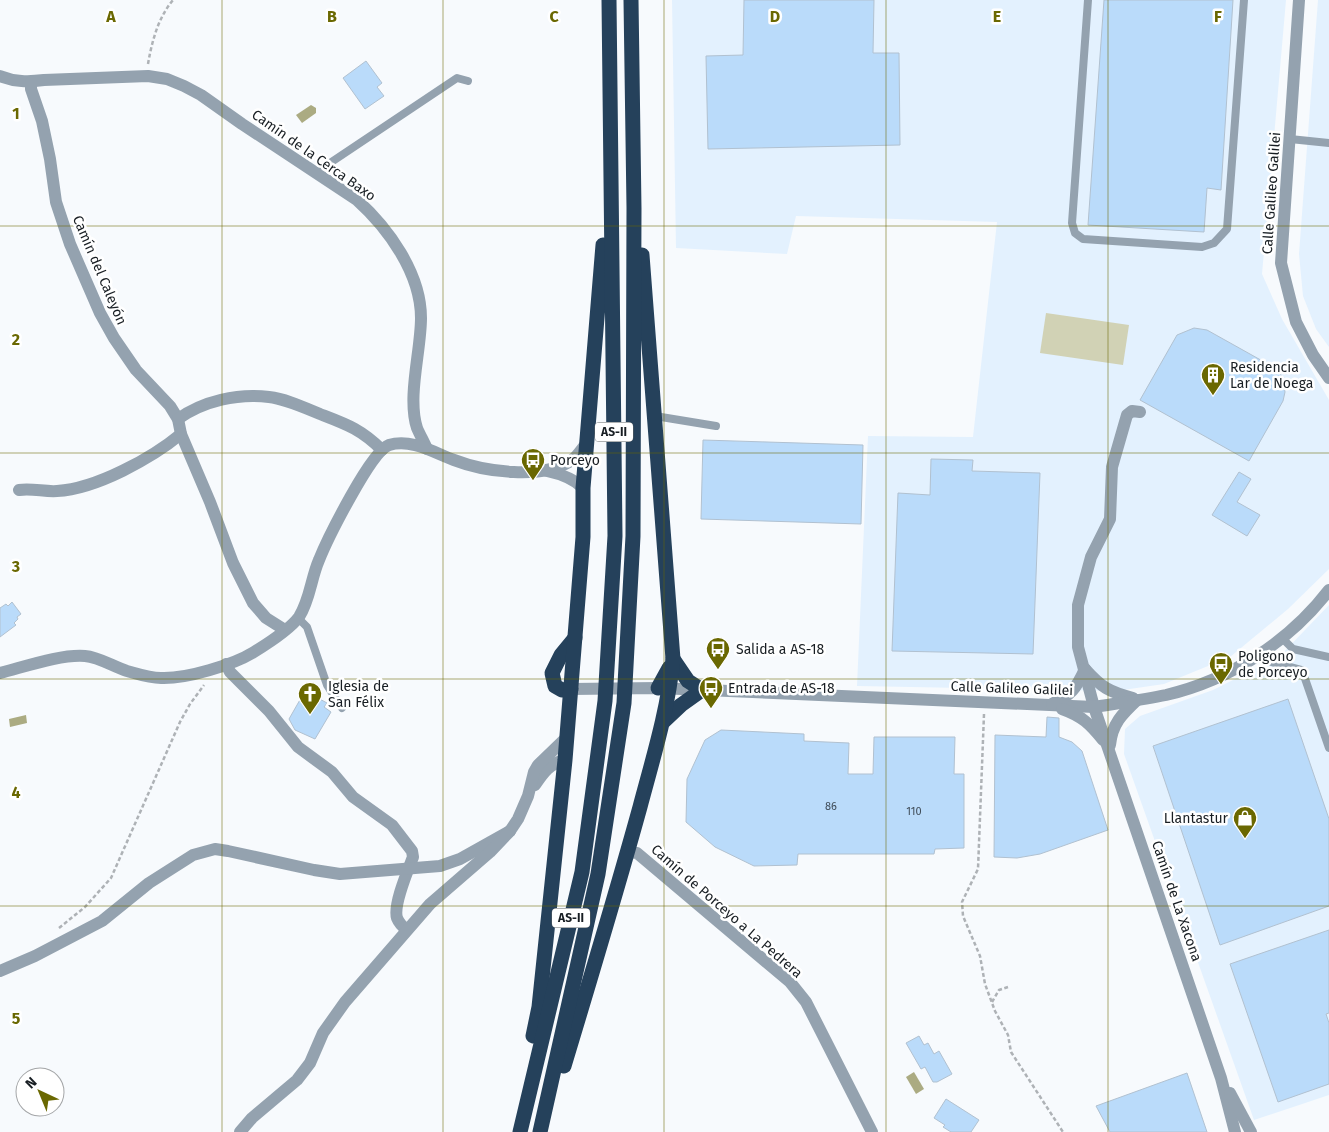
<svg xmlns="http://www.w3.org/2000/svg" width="1329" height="1132" viewBox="0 0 1329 1132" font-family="'Fira Sans',sans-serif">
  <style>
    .built { fill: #e3f1fe }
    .green { fill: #d1d2b5 }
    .water { fill: #abab82 }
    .building { fill: #badbfa; stroke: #b1c1d0 }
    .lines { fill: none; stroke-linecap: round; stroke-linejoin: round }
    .path { stroke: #aeb2b6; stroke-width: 2.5; stroke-dasharray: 4 2.5; stroke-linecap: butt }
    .lane { stroke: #94a2af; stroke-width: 8 }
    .street { stroke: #94a2af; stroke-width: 12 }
    .highway { stroke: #25415b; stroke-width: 15 }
    .grid { fill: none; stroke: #6a6801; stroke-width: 1; stroke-opacity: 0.55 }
    .labels { text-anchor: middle; stroke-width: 5; stroke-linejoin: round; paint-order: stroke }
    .number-label { font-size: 11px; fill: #404d59 }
    .shield { fill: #fff; stroke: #5d6265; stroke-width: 1 }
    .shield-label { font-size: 12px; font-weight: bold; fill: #181e23 }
    .street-label { font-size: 14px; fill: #181e23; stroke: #fff }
    .poi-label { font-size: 14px; fill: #181e23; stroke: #fff; text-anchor: start }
    .grid-label { font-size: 16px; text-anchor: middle; font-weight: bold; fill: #6a6801; stroke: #fff; stroke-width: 5; stroke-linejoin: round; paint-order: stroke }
  </style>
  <rect width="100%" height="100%" fill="#f7fafd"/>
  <g class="built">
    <path d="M672 0H1286L1262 274 1282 319 1329 400V569L1288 609 1230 657 1164 684 1116 691 857 686 868 436 973 437 997 222 796 216 787 254 676 248Z"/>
    <path d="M1318 0H1329V347L1316 329 1303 296 1299 254Z"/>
    <path d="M1329 605V1095L1254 1120 1124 754 1125 729 1140 716 1213 690 1279 657Z"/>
  </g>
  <path class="green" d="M1046 313 1129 325 1123 365 1040 353Z"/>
  <g class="water">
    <path d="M311 105 316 108V113L302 123 296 115Z"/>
    <path d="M26 715 27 723 10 727 9 719Z"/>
    <path d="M914 1072 924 1089 916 1094 906 1077Z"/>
  </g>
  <g class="building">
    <path d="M744 0H874L873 53H899L900 145 708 149 706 56 743 55Z"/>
    <path d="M1104 0H1233L1221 190 1207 188 1204 232 1088 225Z"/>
    <path d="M366 61 382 83 377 87 384 96 365 109 343 78Z"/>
    <path d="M1194 328 1207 330 1275 368 1280 373 1283 380 1285 392 1283 401 1249 461 1140 400 1177 335Z"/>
    <path d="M703 440 863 445 861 524 701 519Z"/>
    <path d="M931 459 973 460 972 471 1040 473 1033 654 892 651 898 493 930 495Z"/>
    <path d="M1239 472 1251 479 1237 502 1260 515 1247 536 1212 515Z"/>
    <path d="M12 602 21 614 17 617 18 619 14 623 16 625 0 637V608L6 604 8 606Z"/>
    <path d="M305 691 327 703 324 707 331 712 315 739 295 730 289 719Z"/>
    <path d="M1288 699 1329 819V906L1220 945 1153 746Z"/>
    <path d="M1047 717 1059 718V737L1072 742 1082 751 1108 830 1040 854 1017 858 994 857 995 735 1046 737Z"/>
    <path d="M721 730 804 734V741L849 743 848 774H873L874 737H955L954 774H964V848L935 849 934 854H798L797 865 754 866 715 847 686 822 687 779 705 740Z"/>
    <path d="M1329 930V1013L1326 1014 1329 1023V1084L1278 1102 1230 964Z"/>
    <path d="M919 1036 924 1045 928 1043 934 1054 939 1051 952 1074 937 1082H933L925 1067 921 1069 906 1043Z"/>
    <path d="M1187 1073 1207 1132H1110L1096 1106Z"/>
    <path d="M946 1099 979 1120 971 1132H951L943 1127 945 1125 934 1118Z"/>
  </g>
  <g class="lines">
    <g class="path">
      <path d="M148 64C152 41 158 18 173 0"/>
      <path d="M984 714 978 869 962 902 963 916 980 956 985 984 995 1011 1008 1035 1011 1052 1063 1132"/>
      <path d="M59 928 85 907 111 878 180 722 190 704 204 685"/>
      <path d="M992 1002 999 990 1008 987"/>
    </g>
    <g class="lane">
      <path d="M1088 0 1072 223 1075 233 1083 239 1202 247 1214 243 1227 229 1244 0"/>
      <path d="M1290 139 1329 143"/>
      <path d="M315 173 457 78 468 81"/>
      <path d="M655 416 716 426"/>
      <path d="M298 618 307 627 327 685 342 708"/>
      <path d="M1283 639 1293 649 1329 657"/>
      <path d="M1263 654 1268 661 1302 670 1329 748"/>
    </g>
    <g class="street">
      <path d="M1299 0 1281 263 1296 322 1313 355 1329 378"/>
      <path d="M0 76C15 82 28 82 44 80L148 76 167 79 184 86 201 95 242 124 357 200C388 228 421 273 421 318 421 351 407 397 417 428 420 435 424 442 427 449"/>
      <path d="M31 82V89L42 121 50 159 56 202 70 244 100 313 114 338 136 370 170 406 178 419 181 434 210 502 233 563 253 603 266 618 285 630"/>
      <path d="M1140 412 1132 411 1127 415 1112 467 1110 519 1091 557 1078 605V647L1094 707 1221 1078 1235 1132"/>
      <path d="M178 419C203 401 238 393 269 397 286 399 303 407 320 414 346 424 361 429 382 450"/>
      <path d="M547 471C561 474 573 478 583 488"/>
      <path d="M19 490C32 488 45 492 57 491 96 489 152 458 181 434"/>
      <path d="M226 664 230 672 269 711 298 747 332 772 353 797 392 825 412 851 413 857C408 870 393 905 397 918 399 923 403 927 407 930"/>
      <path d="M1085 669C1101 687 1109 692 1133 698"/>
      <path d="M0 673C24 667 61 654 85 656 99 657 114 667 127 671 138 674 149 678 161 678 186 679 233 665 254 652 267 644 290 629 299 617 310 600 311 578 319 560 327 540 371 451 389 445 411 438 435 453 454 460 485 472 543 480 572 460 578 456 582 448 587 443"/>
      <path d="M571 689 658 688 1094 707C1118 703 1142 700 1166 695 1230 680 1289 642 1329 590"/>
      <path d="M1052 704C1071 695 1076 689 1085 669"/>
      <path d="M1062 709C1082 716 1090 724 1103 740"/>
      <path d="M1110 745C1112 724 1122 714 1137 700"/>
      <path d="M535 785C543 773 550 763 565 760"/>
      <path d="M628 852 637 853 790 982 806 1002 872 1132"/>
      <path d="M0 971 35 956 102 921 149 883 193 855 215 849 228 851 314 870 340 874 440 866 460 859 510 831"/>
      <path d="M1230 1093 1251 1132"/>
      <path d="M240 1132 252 1118 297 1080 310 1063 323 1033 345 1002 430 904 490 852 510 831 518 819 528 796 534 772 538 765 567 737"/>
    </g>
    <g class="highway">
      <path d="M658 688 669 668"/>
      <path d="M571 689 562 690 555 686 552 673 561 655 575 638"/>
      <path d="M664 721 681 705 702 690 688 681 673 659"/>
      <path d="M533 1036 539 1007 565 760 583 537V488L603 245"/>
      <path d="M564 1066C590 980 616 894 640 807 653 758 668 710 673 659L642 255"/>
      <path d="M520 1132 582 872 605 701 615 536 609 0"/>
      <path d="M540 1132 598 874 624 703 633 536 634 208 631 0"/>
    </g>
  </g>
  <path class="grid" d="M222 0V1132M443 0V1132M664 0V1132M886 0V1132M1108 0V1132M0 226H1329M0 453H1329M0 679H1329M0 906H1329"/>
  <defs>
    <g id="building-pin" transform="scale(1.25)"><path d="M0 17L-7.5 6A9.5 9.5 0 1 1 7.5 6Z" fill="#6a6801" stroke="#fff"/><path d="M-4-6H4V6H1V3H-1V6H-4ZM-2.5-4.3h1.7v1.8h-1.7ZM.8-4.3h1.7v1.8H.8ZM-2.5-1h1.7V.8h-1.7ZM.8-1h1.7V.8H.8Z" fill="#fff"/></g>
    <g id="bus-pin" transform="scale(1.25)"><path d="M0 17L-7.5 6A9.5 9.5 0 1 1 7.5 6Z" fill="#6a6801" stroke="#fff"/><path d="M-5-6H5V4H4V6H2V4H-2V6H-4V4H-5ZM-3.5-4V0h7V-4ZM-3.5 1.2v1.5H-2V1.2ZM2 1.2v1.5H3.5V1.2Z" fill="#fff"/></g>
    <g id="church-pin" transform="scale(1.25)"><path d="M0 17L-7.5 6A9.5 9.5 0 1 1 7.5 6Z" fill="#6a6801" stroke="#fff"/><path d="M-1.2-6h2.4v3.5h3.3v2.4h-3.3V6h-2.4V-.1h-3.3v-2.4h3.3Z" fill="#fff"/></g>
    <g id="shop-pin" transform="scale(1.25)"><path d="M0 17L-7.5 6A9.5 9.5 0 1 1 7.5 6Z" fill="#6a6801" stroke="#fff"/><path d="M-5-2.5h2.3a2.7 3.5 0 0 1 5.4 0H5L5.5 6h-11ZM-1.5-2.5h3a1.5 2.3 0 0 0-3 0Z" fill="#fff"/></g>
  </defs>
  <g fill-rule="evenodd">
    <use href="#building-pin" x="1213" y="375"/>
    <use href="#bus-pin" x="533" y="460"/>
    <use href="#bus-pin" x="718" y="649"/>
    <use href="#bus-pin" x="1221" y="664"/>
    <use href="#bus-pin" x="711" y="688"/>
    <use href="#church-pin" x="310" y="694"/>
    <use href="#shop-pin" x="1245" y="818"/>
  </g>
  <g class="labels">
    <g class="number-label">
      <text x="831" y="810">86</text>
      <text x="914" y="815">110</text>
    </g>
    <g class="shield">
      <rect x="595" y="422.5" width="38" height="19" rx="4"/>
      <rect x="552" y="908.5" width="38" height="19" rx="4"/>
    </g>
    <g class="shield-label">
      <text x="614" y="436">AS-II</text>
      <text x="571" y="922">AS-II</text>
    </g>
    <g class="street-label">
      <text transform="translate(314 155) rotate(35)" y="5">Camín de la Cerca Baxo</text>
      <text transform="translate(1271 193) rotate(-86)" y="5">Calle Galileo Galilei</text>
      <text transform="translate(100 270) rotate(67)" y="5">Camín del Caleyón</text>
      <text transform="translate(1012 688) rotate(2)" y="5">Calle Galileo Galilei</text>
      <text transform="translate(1177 901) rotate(71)" y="5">Camín de La Xacona</text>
      <text transform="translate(727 911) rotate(41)" y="5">Camín de Porceyo a La Pedrera</text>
    </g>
    <g class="poi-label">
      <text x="1230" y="372">Residencia<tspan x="1230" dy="16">Lar de Noega</tspan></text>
      <text x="550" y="465">Porceyo</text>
      <text x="736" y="654">Salida a AS-18</text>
      <text x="1238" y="661">Poligono<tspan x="1238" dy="16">de Porceyo</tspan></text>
      <text x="328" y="691">Iglesia de<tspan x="328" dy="16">San Félix</tspan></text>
      <text x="728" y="693">Entrada de AS-18</text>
      <text x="1228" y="823" text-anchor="end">Llantastur</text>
    </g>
  </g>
  <g class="grid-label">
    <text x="111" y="22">A</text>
    <text x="332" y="22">B</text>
    <text x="554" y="22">C</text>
    <text x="775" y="22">D</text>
    <text x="997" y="22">E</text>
    <text x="1218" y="22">F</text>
    <text x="16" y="119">1</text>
    <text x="16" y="345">2</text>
    <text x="16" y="572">3</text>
    <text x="16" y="798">4</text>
    <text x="16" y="1024">5</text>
  </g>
  <g transform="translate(40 1092) rotate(316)"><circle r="24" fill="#ffffff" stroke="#a3a5a7"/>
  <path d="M0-4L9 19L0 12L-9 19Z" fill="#6a6801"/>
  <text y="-8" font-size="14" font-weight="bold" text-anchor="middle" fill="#181e23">N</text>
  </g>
</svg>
